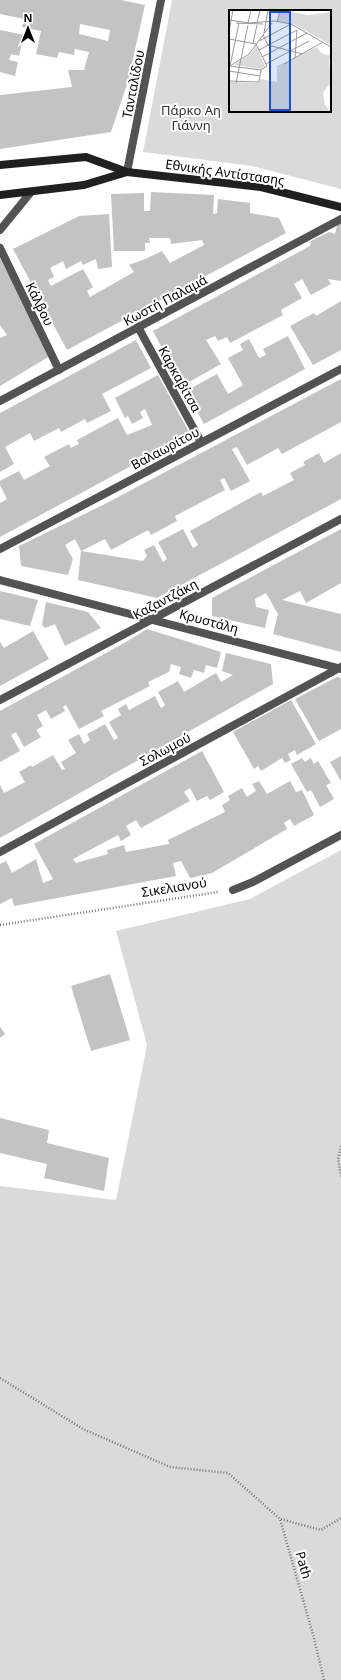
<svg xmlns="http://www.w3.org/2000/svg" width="341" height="1680" viewBox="0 0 341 1680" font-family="'Noto Sans',sans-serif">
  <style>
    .green { fill: #dadada; fill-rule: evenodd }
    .building { fill: #c3c3c3; fill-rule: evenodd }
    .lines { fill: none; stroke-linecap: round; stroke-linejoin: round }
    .path { stroke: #757575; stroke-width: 2.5; stroke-dasharray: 1 2; stroke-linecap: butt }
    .street { stroke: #535353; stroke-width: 8 }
    .secondary { stroke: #202020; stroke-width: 8 }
    .labels { text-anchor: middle; stroke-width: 4; stroke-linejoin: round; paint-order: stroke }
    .street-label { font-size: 13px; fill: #000; stroke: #fff }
    .park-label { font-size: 13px; fill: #313131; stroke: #fff }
    .inset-road { fill: none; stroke: #999; stroke-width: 1 }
    .view { fill: #1d4ed8; fill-opacity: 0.15; stroke: #1d4ed8; stroke-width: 2 }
    .inset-edge { fill: none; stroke: #000; stroke-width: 2 }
  </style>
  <rect width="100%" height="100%" fill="#fff"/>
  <g class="green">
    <path d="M172 0H341V189L252 166 143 152ZM230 11H330V111H230Z"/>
    <path d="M341 850V1680H0V1186L116 1200 147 1045 116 931 250 899Z"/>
  </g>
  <g class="building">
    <path d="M0 0H121L145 5 128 81 111 132 0 149V95L72 87 68 70H84L89 52 75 49 74 55 59 52 57 58 36 54 41 31 22 27 24 19 0 14ZM80 24 110 30 108 41 79 34Z"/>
    <path d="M0 30 24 35 19 56 11 54 9 60 18 62 15 76 0 72Z"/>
    <path d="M151 192 214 195 213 214 217 213 218 199 250 203V213L279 218 286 233 67 350 13 249 79 216 109 214 112 267 98 269 96 259 83 265 81 261 66 269 63 261 50 268 54 277 48 280 51 286 83 269 93 287 87 291 90 297 134 272 129 265 145 259 162 251 170 263 204 245 202 240 171 244 170 238H149L150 243H145V251H114L111 194 144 193V211H150Z"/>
    <path d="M338 221 341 222V281L328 279 331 284 311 295 302 279 294 284 302 298 281 310 283 315 230 343 227 337 218 341 215 336 206 340 221 364 182 386 153 331 310 246 311 241 329 232 335 234Z"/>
    <path d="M0 258 50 356 0 386V338L7 335 0 325Z"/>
    <path d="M341 301V350L313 365 290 326 314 313 316 316Z"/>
    <path d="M288 336 305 369 204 424 186 391 217 374 228 394 243 385 228 358 243 350 240 344 249 339 259 358 266 355 263 349Z"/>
    <path d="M136 340 151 368 102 394 111 411 87 423 85 419 61 432 59 428 34 441 30 433 5 447 14 464 0 472V413Z"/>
    <path d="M158 375 190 434 0 537V503L7 499 0 485V481L19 471 24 480 50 466 44 457 69 444 71 448 79 444 77 440 118 418 127 435 152 425 145 409 140 412 143 418 132 424 128 416 125 418 115 398Z"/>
    <path d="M341 379V422L282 454 278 448 247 465 237 447 232 449 250 481 231 491 224 478 220 480 225 490 175 516 177 521 151 535 148 530 111 550 105 539 81 551 143 561 147 556 144 550 154 545 163 562 167 559 158 542 183 529 193 548 198 545 190 531 261 492 263 496 294 480 290 473 305 465 303 462 319 453 324 463 341 453V499L157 598 78 580 81 551 75 539 65 545 73 559 68 575 21 566 19 546 103 505Z"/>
    <path d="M341 529V583L306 603 300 591 282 600 341 614V652L273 634 278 614 266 593 255 599 256 607 269 610 265 628 212 616V598Z"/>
    <path d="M0 591 38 600 30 626 0 619Z"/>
    <path d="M46 602 88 612 101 628 65 646 55 624 45 628 42 625Z"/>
    <path d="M147 629 221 652 217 668 206 665 204 673 194 670 191 678 179 674 181 667 171 664 169 672 148 682 150 686 101 711 104 716 79 729 66 705 63 707 65 711 51 719 46 710 37 715 43 726 36 730 41 737 24 747 16 732 11 735 20 751 0 762V711L126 642Z"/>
    <path d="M33 631 49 659 0 686V642L4 648Z"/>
    <path d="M226 653 271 664 273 684 0 838V785L4 793 25 782 19 772 31 765 32 767 53 755 62 770 65 769 61 762 76 753 68 740 79 734 84 744 90 740 87 734 105 724 114 740 118 738 109 722 121 715 118 709 126 704 129 710 155 696 161 708 165 705 158 692 178 681 184 692 216 673 221 682 233 675 222 671Z"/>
    <path d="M337 677 341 678V729L319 741 295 699Z"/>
    <path d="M291 700 316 744 297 755 295 750 288 754 291 760 285 763 282 758 261 771 258 766 254 769 233 732Z"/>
    <path d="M202 751 224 792 210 800 207 796 197 801 190 788 184 792 190 801 141 828 136 820 126 826 131 835 121 841 118 835 73 859 76 863 108 854 107 850 124 845 126 852 169 844 168 840 225 812 222 805 230 800 228 796 242 788 247 797 256 791 252 784 259 781 267 794 290 781 296 792 302 790 314 815 294 826 290 819 284 823 287 829 212 873 190 878 181 861 173 863 176 876 14 906 12 898 0 904V864L6 861 12 873 36 859 43 883 53 879 34 844Z"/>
    <path d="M341 756V781L330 762Z"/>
    <path d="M302 758 305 762 311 758 314 764 318 761 331 783 326 785 334 799 320 807 311 790 307 792 291 764Z"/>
    <path d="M110 974 130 1040 91 1051 71 986Z"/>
    <path d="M0 1027 5 1034 0 1038Z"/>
    <path d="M0 1118 49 1130 47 1143 109 1158 104 1191 44 1178 47 1164 0 1153Z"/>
  </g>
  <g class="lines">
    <g class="path">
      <path d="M0 925 218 892"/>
      <path d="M341 1146 338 1159 341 1177"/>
      <path d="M0 1378 83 1429 170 1467 228 1473 280 1519"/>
      <path d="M324 1680 314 1638 280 1519 321 1530 341 1518"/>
    </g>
    <g class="street">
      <path d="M127 172 161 0"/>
      <path d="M0 230 31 192"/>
      <path d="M0 248 59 370"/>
      <path d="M138 327 201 442"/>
      <path d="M0 401 341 219"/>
      <path d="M0 549 341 369"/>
      <path d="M0 580 341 669"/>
      <path d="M0 700 341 519"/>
      <path d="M0 852 341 667"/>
      <path d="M233 890 253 882 341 835"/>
    </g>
    <g class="secondary">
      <path d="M0 165 86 157 127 172 261 187 341 207"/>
      <path d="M0 195 84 185 127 172"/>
    </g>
  </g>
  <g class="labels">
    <g class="street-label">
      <text transform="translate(133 84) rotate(-79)" y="5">Τανταλίδου</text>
      <text transform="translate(225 172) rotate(8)" y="5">Εθνικής Αντίστασης</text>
      <text transform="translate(165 300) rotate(-28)" y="5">Κωστή Παλαμά</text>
      <text transform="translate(40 304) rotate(64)" y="5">Κάλβου</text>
      <text transform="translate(180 379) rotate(61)" y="5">Καρκαβίτσα</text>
      <text transform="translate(165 448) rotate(-28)" y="5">Βαλαωρίτου</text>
      <text transform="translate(165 599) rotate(-28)" y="5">Καζαντζάκη</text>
      <text transform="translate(209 621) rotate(15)" y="5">Κρυστάλη</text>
      <text transform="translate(165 749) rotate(-28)" y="5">Σολωμού</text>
      <text transform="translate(174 887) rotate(-9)" y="5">Σικελιανού</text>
      <text transform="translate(304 1565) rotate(74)" y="5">Path</text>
    </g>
    <g class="park-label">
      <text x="191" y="115">Πάρκο Αη<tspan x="191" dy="15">Γιάννη</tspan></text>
    </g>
  </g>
  <g transform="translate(229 10)">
    <rect width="102" height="102" fill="#fff"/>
    <path d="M51 0 79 5 102 2V35L66 15 49 11ZM27 36 36 56 32 59 5 55 20 45ZM88 37 92 43 102 46 100 50 102 72 94 83 96 95 102 102H0V72L29 73 32 69 48 72V56Z" fill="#dadada"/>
    <path class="inset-road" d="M69 0H100M0 10 20 13 46 11 62 14 102 37M48 12 51 0M7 13 34 14M19 13 22 0M28 13 31 0M0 22 4 0M35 23 39 0M34 25 39 35 73 44M0 29 27 34 38 56 32 60 30 72 0 71M30 31 62 14M24 33 28 15M30 40 68 20M33 47 78 23M66 48 68 20M37 54 80 31M55 54 94 32M0 56 32 60M1 56 20 44 43 13M1 56 10 13M0 61 31 66M7 73 19 15"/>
    <path class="view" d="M41 2H61V100H41Z"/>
    <rect width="102" height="102" class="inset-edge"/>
  </g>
  <g transform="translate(28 28)" stroke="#ffffff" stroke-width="3" paint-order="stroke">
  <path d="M0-3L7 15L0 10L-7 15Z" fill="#000000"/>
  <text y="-6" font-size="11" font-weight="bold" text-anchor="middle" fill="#000000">N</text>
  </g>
</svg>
